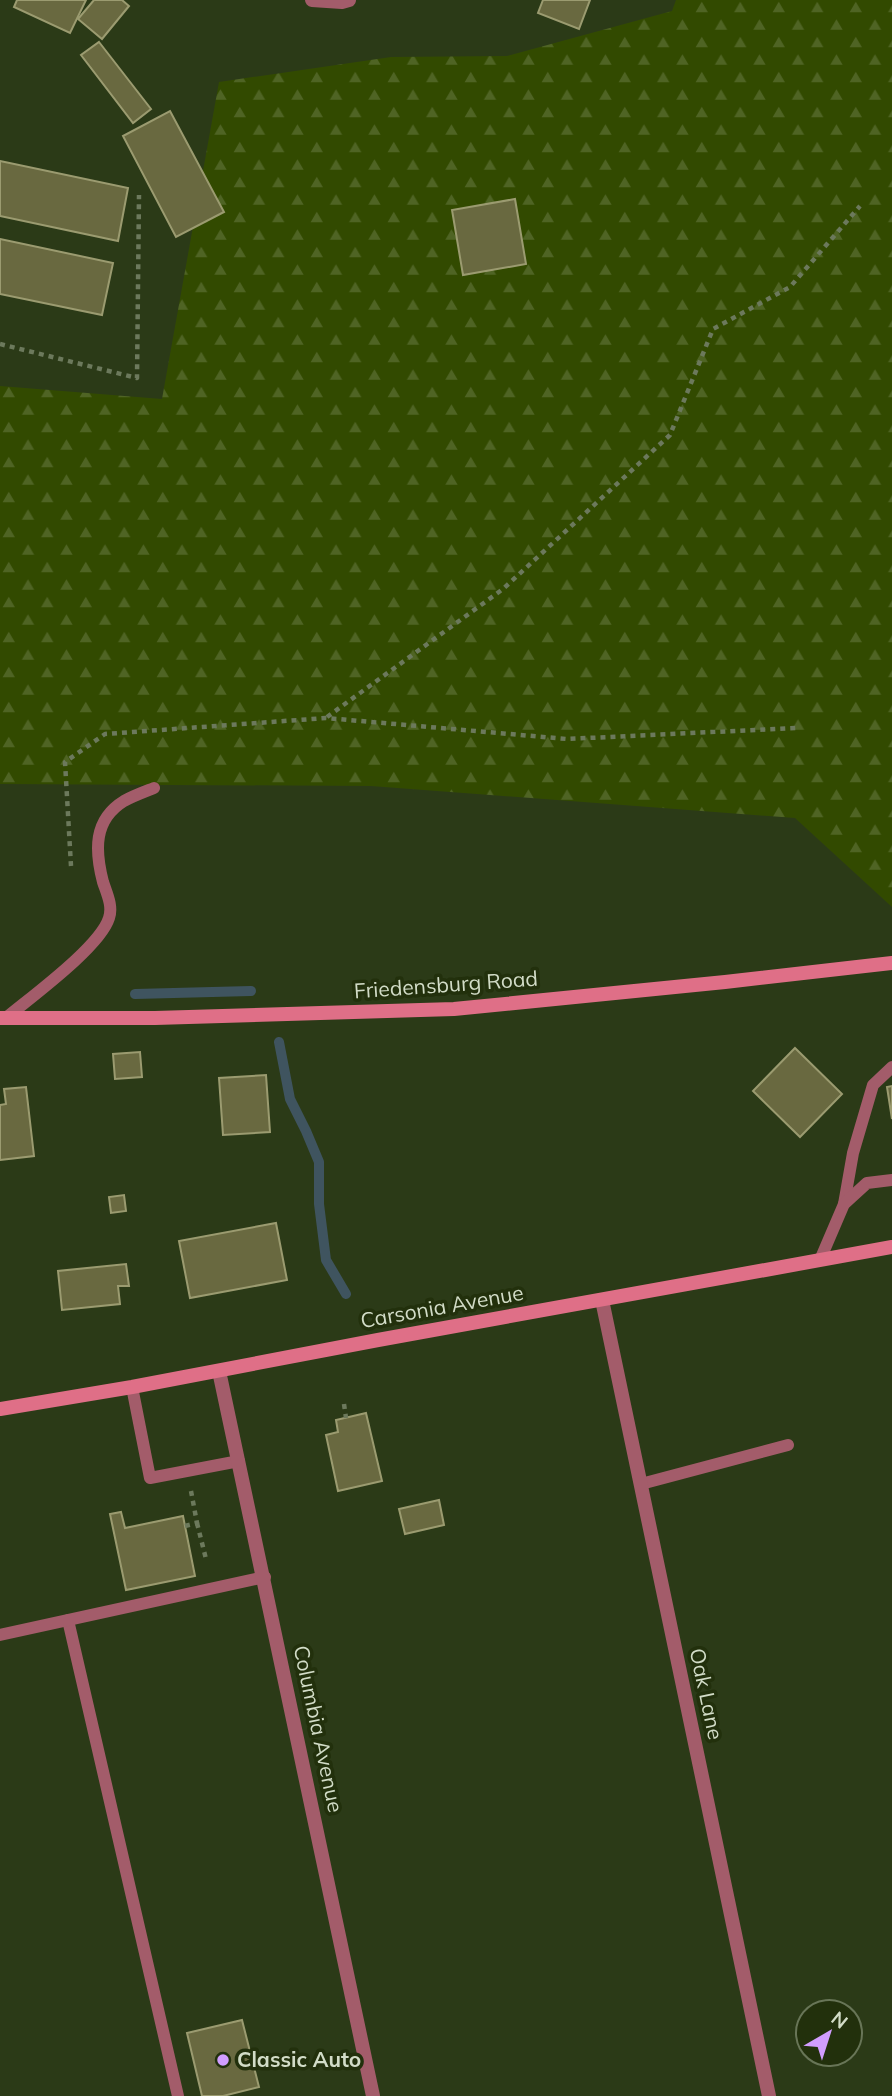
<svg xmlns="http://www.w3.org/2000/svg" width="892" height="2096" viewBox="0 0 892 2096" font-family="Mulish,sans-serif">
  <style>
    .forest { fill: url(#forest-firs) }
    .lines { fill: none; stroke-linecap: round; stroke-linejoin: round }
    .stream { stroke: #3f545f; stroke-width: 10 }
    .building { fill: #696940; stroke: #9b9b70; stroke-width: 2 }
    .path { stroke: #6c795c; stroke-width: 4.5; stroke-dasharray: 5 5; stroke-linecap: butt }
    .lane { stroke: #a35c6a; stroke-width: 12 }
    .street { stroke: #a35c6a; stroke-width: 14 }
    .secondary { stroke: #df6f87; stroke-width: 14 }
    .poi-dot { fill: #d19dfe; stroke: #22300c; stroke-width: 2.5 }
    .labels { text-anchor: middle; stroke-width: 7; stroke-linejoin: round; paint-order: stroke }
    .street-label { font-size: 21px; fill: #d2dcc7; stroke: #22300c }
    .poi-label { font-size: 21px; font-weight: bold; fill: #d2dcc7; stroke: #22300c; text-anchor: start }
  </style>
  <defs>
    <pattern id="forest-firs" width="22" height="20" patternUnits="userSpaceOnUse" patternTransform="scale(1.75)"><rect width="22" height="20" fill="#324a00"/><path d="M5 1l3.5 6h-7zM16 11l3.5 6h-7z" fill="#4f6424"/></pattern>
  </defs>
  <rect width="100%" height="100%" fill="#2b3a17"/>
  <path class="forest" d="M676 0H892V907L795 818 371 786 0 784V386L162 399 219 82 391 57 507 56 672 11Z"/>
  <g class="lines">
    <g class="stream">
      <path d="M135 994 251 991"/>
      <path d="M279 1042 290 1099 306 1131 319 1162V1204L326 1260 346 1294"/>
    </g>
  </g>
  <g class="building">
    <path d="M17 0H86L70 33 14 7Z"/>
    <path d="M94 0H122L129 6 102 39 78 19Z"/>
    <path d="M543 0H590L579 29 538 13Z"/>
    <path d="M99 42 151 109 133 123 81 55Z"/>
    <path d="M170 111 224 212 176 237 123 136Z"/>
    <path d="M0 161 128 188 118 241 0 216Z"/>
    <path d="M515 199 526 264 463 275 452 210Z"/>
    <path d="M0 239 113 263 102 315 0 294Z"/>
    <path d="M795 1048 842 1094 800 1137 753 1091Z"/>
    <path d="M140 1052 142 1077 115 1079 113 1054Z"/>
    <path d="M266 1075 270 1132 223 1135 219 1078Z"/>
    <path d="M892 1086V1119L887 1087Z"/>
    <path d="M26 1087 34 1156 0 1160V1105L6 1104 4 1089Z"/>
    <path d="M124 1195 126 1211 111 1213 109 1197Z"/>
    <path d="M276 1223 287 1280 190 1298 179 1241Z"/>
    <path d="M126 1264 129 1286H118L120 1304 62 1310 58 1271Z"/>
    <path d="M366 1413 382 1481 338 1491 326 1435 338 1432 336 1420Z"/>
    <path d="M439 1500 444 1525 405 1534 399 1509Z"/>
    <path d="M121 1512 125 1528 183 1516 195 1576 126 1590 110 1514Z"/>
    <path d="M242 2020 259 2087 223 2096H202L187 2033Z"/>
  </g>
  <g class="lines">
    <g class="path">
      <path d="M0 344 137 378 139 195"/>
      <path d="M327 717 503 589 670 435 713 329 790 287 860 206"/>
      <path d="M71 866 65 762 105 734 326 718 567 739 796 728"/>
      <path d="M344 1404 346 1418"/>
      <path d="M197 1523 206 1559"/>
      <path d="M185 1526 197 1523 191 1491"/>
    </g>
    <g class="lane">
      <path d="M6 1018C31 997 100 947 109 918 113 906 107 894 103 882 95 851 93 820 124 801 133 796 144 792 154 788"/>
      <path d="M844 1204 853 1153 873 1085 892 1067"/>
      <path d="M820 1260 844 1204 867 1183 892 1180"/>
      <path d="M132 1387 150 1478 239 1461"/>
      <path d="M641 1484 788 1445"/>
      <path d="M68 1620 178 2096"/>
      <path d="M0 1635 265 1577"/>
    </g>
    <g class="street">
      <path d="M312 0 342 2 349 0"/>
      <path d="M602 1300 769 2096"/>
      <path d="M219 1371 373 2096"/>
    </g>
    <g class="secondary">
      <path d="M0 1018H155L454 1009 725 982 892 963"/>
      <path d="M0 1409 132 1387 378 1340 892 1247"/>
    </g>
  </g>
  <circle class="poi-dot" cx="223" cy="2060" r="7"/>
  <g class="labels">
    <g class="street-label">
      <text transform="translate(446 985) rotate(-4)" y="7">Friedensburg Road</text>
      <text transform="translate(442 1307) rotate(-10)" y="7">Carsonia Avenue</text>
      <text transform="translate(706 1694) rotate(78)" y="7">Oak Lane</text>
      <text transform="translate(318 1729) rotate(78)" y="7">Columbia Avenue</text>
    </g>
    <g class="poi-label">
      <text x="237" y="2067">Classic Auto</text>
    </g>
  </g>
  <g transform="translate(829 2033) rotate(39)"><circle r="33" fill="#22300c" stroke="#687557" stroke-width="2"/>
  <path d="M0-5L12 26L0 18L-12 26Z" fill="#d19dfe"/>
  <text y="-10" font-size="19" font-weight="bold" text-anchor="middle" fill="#d2dcc7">N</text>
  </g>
</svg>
